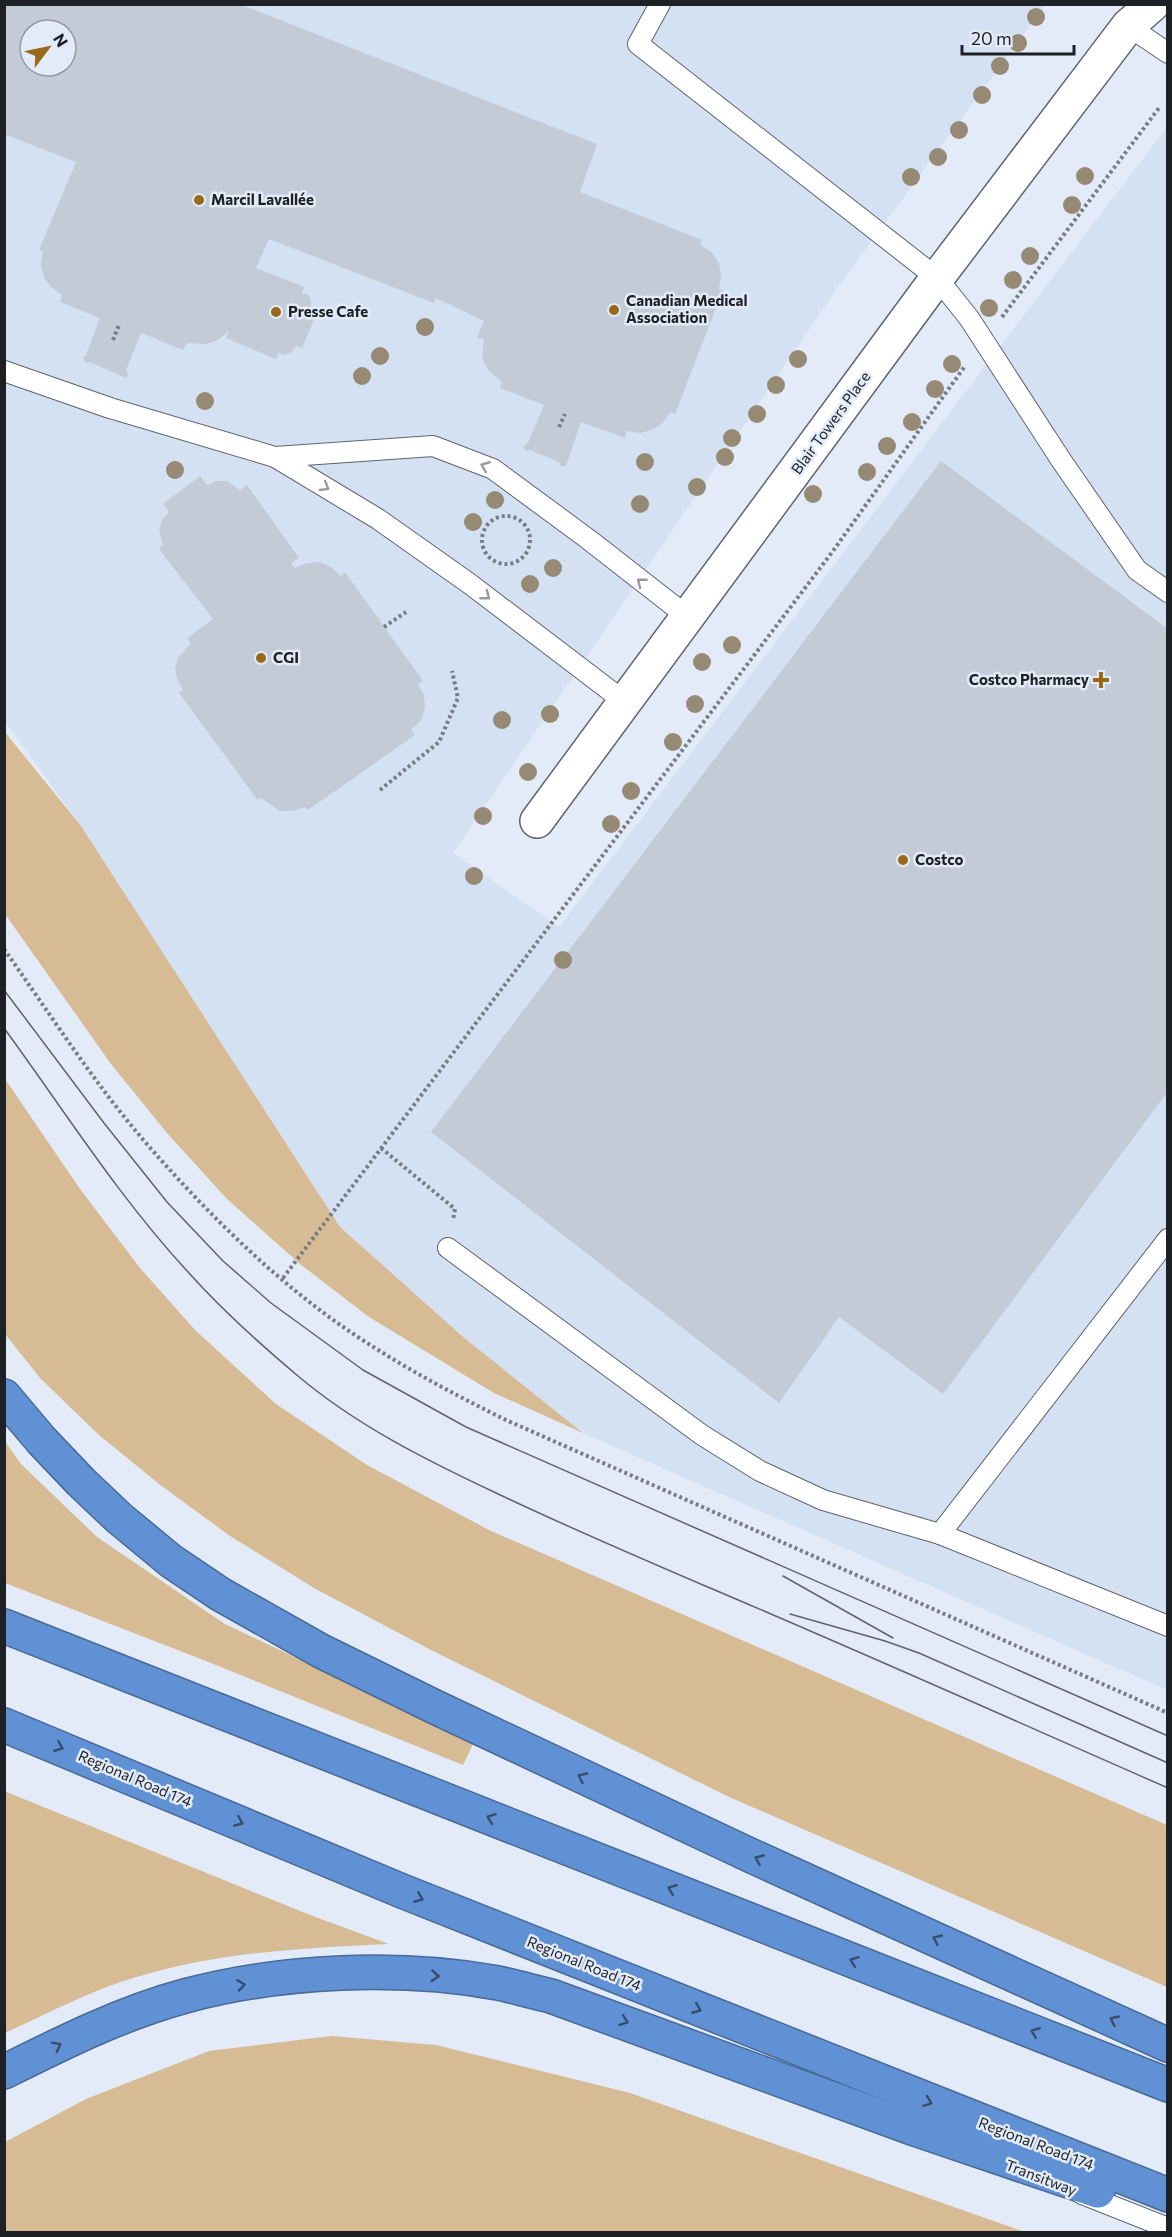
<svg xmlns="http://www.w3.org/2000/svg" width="1172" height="2237" viewBox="0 0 1172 2237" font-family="Commissioner,sans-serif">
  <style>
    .built { fill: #d3e1f3; fill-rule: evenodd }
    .green { fill: #d7bb95 }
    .building { fill: #c3cbd7; fill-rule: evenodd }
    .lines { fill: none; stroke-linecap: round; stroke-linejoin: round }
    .lane-casing { stroke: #5d656f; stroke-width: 22 }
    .street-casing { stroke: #5d656f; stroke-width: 36 }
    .highway-casing { stroke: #496997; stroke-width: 36 }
    .path { stroke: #777d85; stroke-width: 4; stroke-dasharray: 3 3; stroke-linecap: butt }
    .lane { stroke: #fff; stroke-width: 20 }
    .street { stroke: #fff; stroke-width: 33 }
    .highway { stroke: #6091d4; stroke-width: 33 }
    .tram { stroke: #5f646b; stroke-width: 1.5 }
    .tree { fill: #968a75 }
    .oneway { stroke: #999b9d }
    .oneway2 { stroke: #384d6b }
    .poi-dot { fill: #986919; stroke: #e2ebf7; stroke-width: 2 }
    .labels { text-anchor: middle; stroke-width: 5; stroke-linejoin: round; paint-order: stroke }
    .poi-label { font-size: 15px; font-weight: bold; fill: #1d2025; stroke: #e2ebf7; text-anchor: start }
    .street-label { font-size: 15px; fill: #1d2025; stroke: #e2ebf7 }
  </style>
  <rect width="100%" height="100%" fill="#e2ebf7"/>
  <path class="built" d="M4 5H1045L840 284 453 853 559 927 1167 127V1690L583 1433 462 1336 340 1227 81 826 5 721ZM30 30H66V66H30Z"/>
  <g class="green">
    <path d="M4 731 81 826 340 1227 462 1336 583 1433 494 1393 369 1317 300 1264 227 1199 167 1133 111 1064 5 914Z"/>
    <path d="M5 1079 80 1189 140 1268 195 1330 276 1404 367 1465 489 1530 1167 1825V1987L729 1797 429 1649 314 1588 230 1536 159 1484 99 1435 41 1379 5 1334Z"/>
    <path d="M4 1440 21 1464 97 1537 225 1624 474 1742 463 1765 211 1663 5 1583Z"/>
    <path d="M4 1791 310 1915 389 1944C306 1948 220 1952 140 1976 93 1989 49 2013 5 2033Z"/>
    <path d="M331 2036 436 2045 630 2093 1025 2232H5V2142L86 2099 209 2051Z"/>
  </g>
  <g class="building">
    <path d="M4 4H239L597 144 580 192 702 240 700 245 711 252 719 263 721 276 719 289 723 290 675 414 670 412 663 423 652 430 640 433 627 431 625 438 581 422 566 466H561L559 462 530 450 526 451 523 447 528 443 544 405 500 388 502 382 488 370 482 358 484 339 477 338 484 321 436 298 434 303 269 239 256 268 304 287 302 293 309 295 311 300V311L317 313 302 348 296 346 292 352 285 355 278 353 276 359 226 338 229 331 218 340 206 344 187 343 183 350 141 333 126 370 129 374 126 378 90 362 85 363 83 357 86 355 100 318 60 302 62 295 51 287 44 277 41 265 43 251 39 250 76 162 4 134ZM30 30H66V66H30Z"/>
    <path d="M941 461 1168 629V1091L943 1394 839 1317 779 1403 431 1132Z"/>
    <path d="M200 476 207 485 217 481H227L240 490 247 485 299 558 291 563 295 568 307 563 320 562 331 567 341 576 345 572 423 681 418 684 424 695 425 708 421 720 411 730 415 735 308 810 305 807 293 811H280L261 798 257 799 179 693 183 690 177 679 175 668 178 658 191 643 187 638 213 619 159 549 163 545 159 530 162 520 169 512 163 504Z"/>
  </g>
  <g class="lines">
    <g class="lane-casing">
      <g id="lane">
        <path d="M660 4 638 44 937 278 969 318 1061 460 1137 570 1168 592"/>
        <path d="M1128 26 1168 53"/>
        <path d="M4 371 110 408 275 457 378 519 470 584 625 702"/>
        <path d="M275 457 433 446 493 469 588 539 688 617"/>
        <path d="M448 1248 702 1435 760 1471 823 1500 940 1534 1168 1626"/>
        <path d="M940 1534 1168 1239"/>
        <path d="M1082 2194 1168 2228"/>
      </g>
    </g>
    <g class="street-casing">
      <path id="street" d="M537 821 937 278 1128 26 1153 4"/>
    </g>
    <g class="highway-casing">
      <g id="highway">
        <path d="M4 1396 42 1441 81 1482 119 1518 171 1561 220 1594 321 1651 435 1707 754 1857 1168 2045"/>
        <path d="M4 1626 1168 2085"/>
        <path d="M4 1725 402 1891 1168 2195"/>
        <path d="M4 2072C62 2043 122 2013 185 1996 282 1970 400 1965 498 1983 516 1987 534 1992 551 1996L915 2129 1098 2191"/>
      </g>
    </g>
    <g class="path">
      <path d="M1002 317 1159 108"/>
      <path d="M113 340 119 325"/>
      <path d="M559 427 565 414"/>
      <circle cx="506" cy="540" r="24"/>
      <path d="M384 627 406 612"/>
      <path d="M380 790 439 742 458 698 452 671"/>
      <path d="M4 949C50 1014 94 1083 146 1143 206 1212 276 1282 352 1333 401 1366 453 1394 506 1420L1168 1713"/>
      <path d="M381 1148 455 1209 453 1220"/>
      <path d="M283 1278 833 551 965 366"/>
    </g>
    <use href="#lane" class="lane"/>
    <use href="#street" class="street"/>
    <use href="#highway" class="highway"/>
    <g class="tram">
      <path d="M4 990 104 1123 167 1202 223 1261 271 1303 363 1370 466 1427 1168 1736"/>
      <path d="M4 1028C64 1110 120 1199 189 1273 222 1310 260 1344 298 1376 356 1425 426 1460 494 1492 563 1525 633 1555 703 1585 859 1651 1013 1720 1168 1788"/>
      <path d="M783 1576 893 1638"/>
      <path d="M790 1614 885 1641 919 1653 1168 1763"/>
    </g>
  </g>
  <g class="tree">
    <circle cx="1036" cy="17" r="9"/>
    <circle cx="1018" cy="43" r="9"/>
    <circle cx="1000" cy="66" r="9"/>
    <circle cx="982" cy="95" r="9"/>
    <circle cx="959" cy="130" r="9"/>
    <circle cx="938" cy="157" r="9"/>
    <circle cx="1085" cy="176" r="9"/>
    <circle cx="911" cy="177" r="9"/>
    <circle cx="1072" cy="205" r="9"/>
    <circle cx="1030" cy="256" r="9"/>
    <circle cx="1013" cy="280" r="9"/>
    <circle cx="989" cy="308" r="9"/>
    <circle cx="425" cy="327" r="9"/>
    <circle cx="380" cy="356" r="9"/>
    <circle cx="798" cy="359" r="9"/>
    <circle cx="952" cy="364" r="9"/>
    <circle cx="362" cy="376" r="9"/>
    <circle cx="776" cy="385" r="9"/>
    <circle cx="935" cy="389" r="9"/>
    <circle cx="205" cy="401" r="9"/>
    <circle cx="757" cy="414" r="9"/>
    <circle cx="912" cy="422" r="9"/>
    <circle cx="732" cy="438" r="9"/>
    <circle cx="887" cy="446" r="9"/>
    <circle cx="725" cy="457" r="9"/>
    <circle cx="645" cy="462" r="9"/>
    <circle cx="175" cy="470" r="9"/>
    <circle cx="867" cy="472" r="9"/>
    <circle cx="697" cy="487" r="9"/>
    <circle cx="813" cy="494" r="9"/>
    <circle cx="495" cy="500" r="9"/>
    <circle cx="640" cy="504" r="9"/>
    <circle cx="473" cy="522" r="9"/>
    <circle cx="553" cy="568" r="9"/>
    <circle cx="530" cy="584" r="9"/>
    <circle cx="732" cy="645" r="9"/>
    <circle cx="702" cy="662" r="9"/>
    <circle cx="695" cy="704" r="9"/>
    <circle cx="550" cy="714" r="9"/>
    <circle cx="502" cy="720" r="9"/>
    <circle cx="673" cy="742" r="9"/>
    <circle cx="528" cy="772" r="9"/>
    <circle cx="631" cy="791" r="9"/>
    <circle cx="483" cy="816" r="9"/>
    <circle cx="611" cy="824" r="9"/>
    <circle cx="474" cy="876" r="9"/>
    <circle cx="563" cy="960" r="9"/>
  </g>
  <defs><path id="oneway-chevron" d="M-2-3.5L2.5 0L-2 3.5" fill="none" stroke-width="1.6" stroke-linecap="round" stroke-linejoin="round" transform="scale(1.5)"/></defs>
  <g class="oneway">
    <use href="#oneway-chevron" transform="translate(485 466) rotate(-158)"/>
    <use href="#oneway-chevron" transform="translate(325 487) rotate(31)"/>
    <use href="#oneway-chevron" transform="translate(641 582) rotate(-142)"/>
    <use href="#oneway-chevron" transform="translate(486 596) rotate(38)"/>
  </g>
  <g class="oneway2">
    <use href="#oneway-chevron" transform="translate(59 1747) rotate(22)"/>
    <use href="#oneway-chevron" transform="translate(582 1777) rotate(-155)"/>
    <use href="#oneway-chevron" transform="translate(491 1818) rotate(-159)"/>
    <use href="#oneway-chevron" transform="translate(239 1822) rotate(23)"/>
    <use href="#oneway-chevron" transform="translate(759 1859) rotate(-156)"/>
    <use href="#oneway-chevron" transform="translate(672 1889) rotate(-159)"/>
    <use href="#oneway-chevron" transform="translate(419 1898) rotate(22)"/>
    <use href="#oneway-chevron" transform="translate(937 1939) rotate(-155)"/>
    <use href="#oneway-chevron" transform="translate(854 1961) rotate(-159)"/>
    <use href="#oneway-chevron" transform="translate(435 1976) rotate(4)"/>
    <use href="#oneway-chevron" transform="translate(241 1985) rotate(-8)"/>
    <use href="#oneway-chevron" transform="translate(697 2009) rotate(22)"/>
    <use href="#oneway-chevron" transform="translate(1114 2020) rotate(-155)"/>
    <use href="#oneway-chevron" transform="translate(624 2021) rotate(20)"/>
    <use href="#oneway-chevron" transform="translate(1035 2032) rotate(-158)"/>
    <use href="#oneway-chevron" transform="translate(57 2046) rotate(-27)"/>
    <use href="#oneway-chevron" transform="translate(928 2102) rotate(21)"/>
  </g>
  <g class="poi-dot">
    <circle cx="199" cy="200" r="6"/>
    <circle cx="614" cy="310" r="6"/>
    <circle cx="276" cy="312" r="6"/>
    <circle cx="261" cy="658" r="6"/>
    <path d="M1098 671h6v6h6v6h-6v6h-6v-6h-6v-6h6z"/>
    <circle cx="903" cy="860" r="6"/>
  </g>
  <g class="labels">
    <g class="poi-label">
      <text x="211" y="205">Marcil Lavallée</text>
      <text x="626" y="306">Canadian Medical<tspan x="626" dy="17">Association</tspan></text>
      <text x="288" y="317">Presse Cafe</text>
      <text x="273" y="663">CGI</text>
      <text x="1089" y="685" text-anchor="end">Costco Pharmacy</text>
      <text x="915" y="865">Costco</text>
    </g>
    <g class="street-label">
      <text transform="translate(831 423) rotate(-54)" y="5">Blair Towers Place</text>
      <text transform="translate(135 1779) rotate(23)" y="5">Regional Road 174</text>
      <text transform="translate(584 1964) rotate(22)" y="5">Regional Road 174</text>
      <text transform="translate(1036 2144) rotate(21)" y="5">Regional Road 174</text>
      <text transform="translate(1041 2178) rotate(21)" y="5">Transitway</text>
    </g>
  </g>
  <rect width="1172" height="2237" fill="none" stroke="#1d2025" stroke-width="12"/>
  <g transform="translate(48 48) rotate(58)"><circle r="28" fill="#e2ebf7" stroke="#939aa3" stroke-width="1.5"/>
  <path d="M0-4.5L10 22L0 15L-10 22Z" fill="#986919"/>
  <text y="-9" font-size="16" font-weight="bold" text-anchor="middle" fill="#1d2025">N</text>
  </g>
  <path d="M962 45v9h112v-9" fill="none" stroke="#1d2025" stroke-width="3"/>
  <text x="971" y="45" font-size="18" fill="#1d2025" stroke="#e2ebf7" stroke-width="4.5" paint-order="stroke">20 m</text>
</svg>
